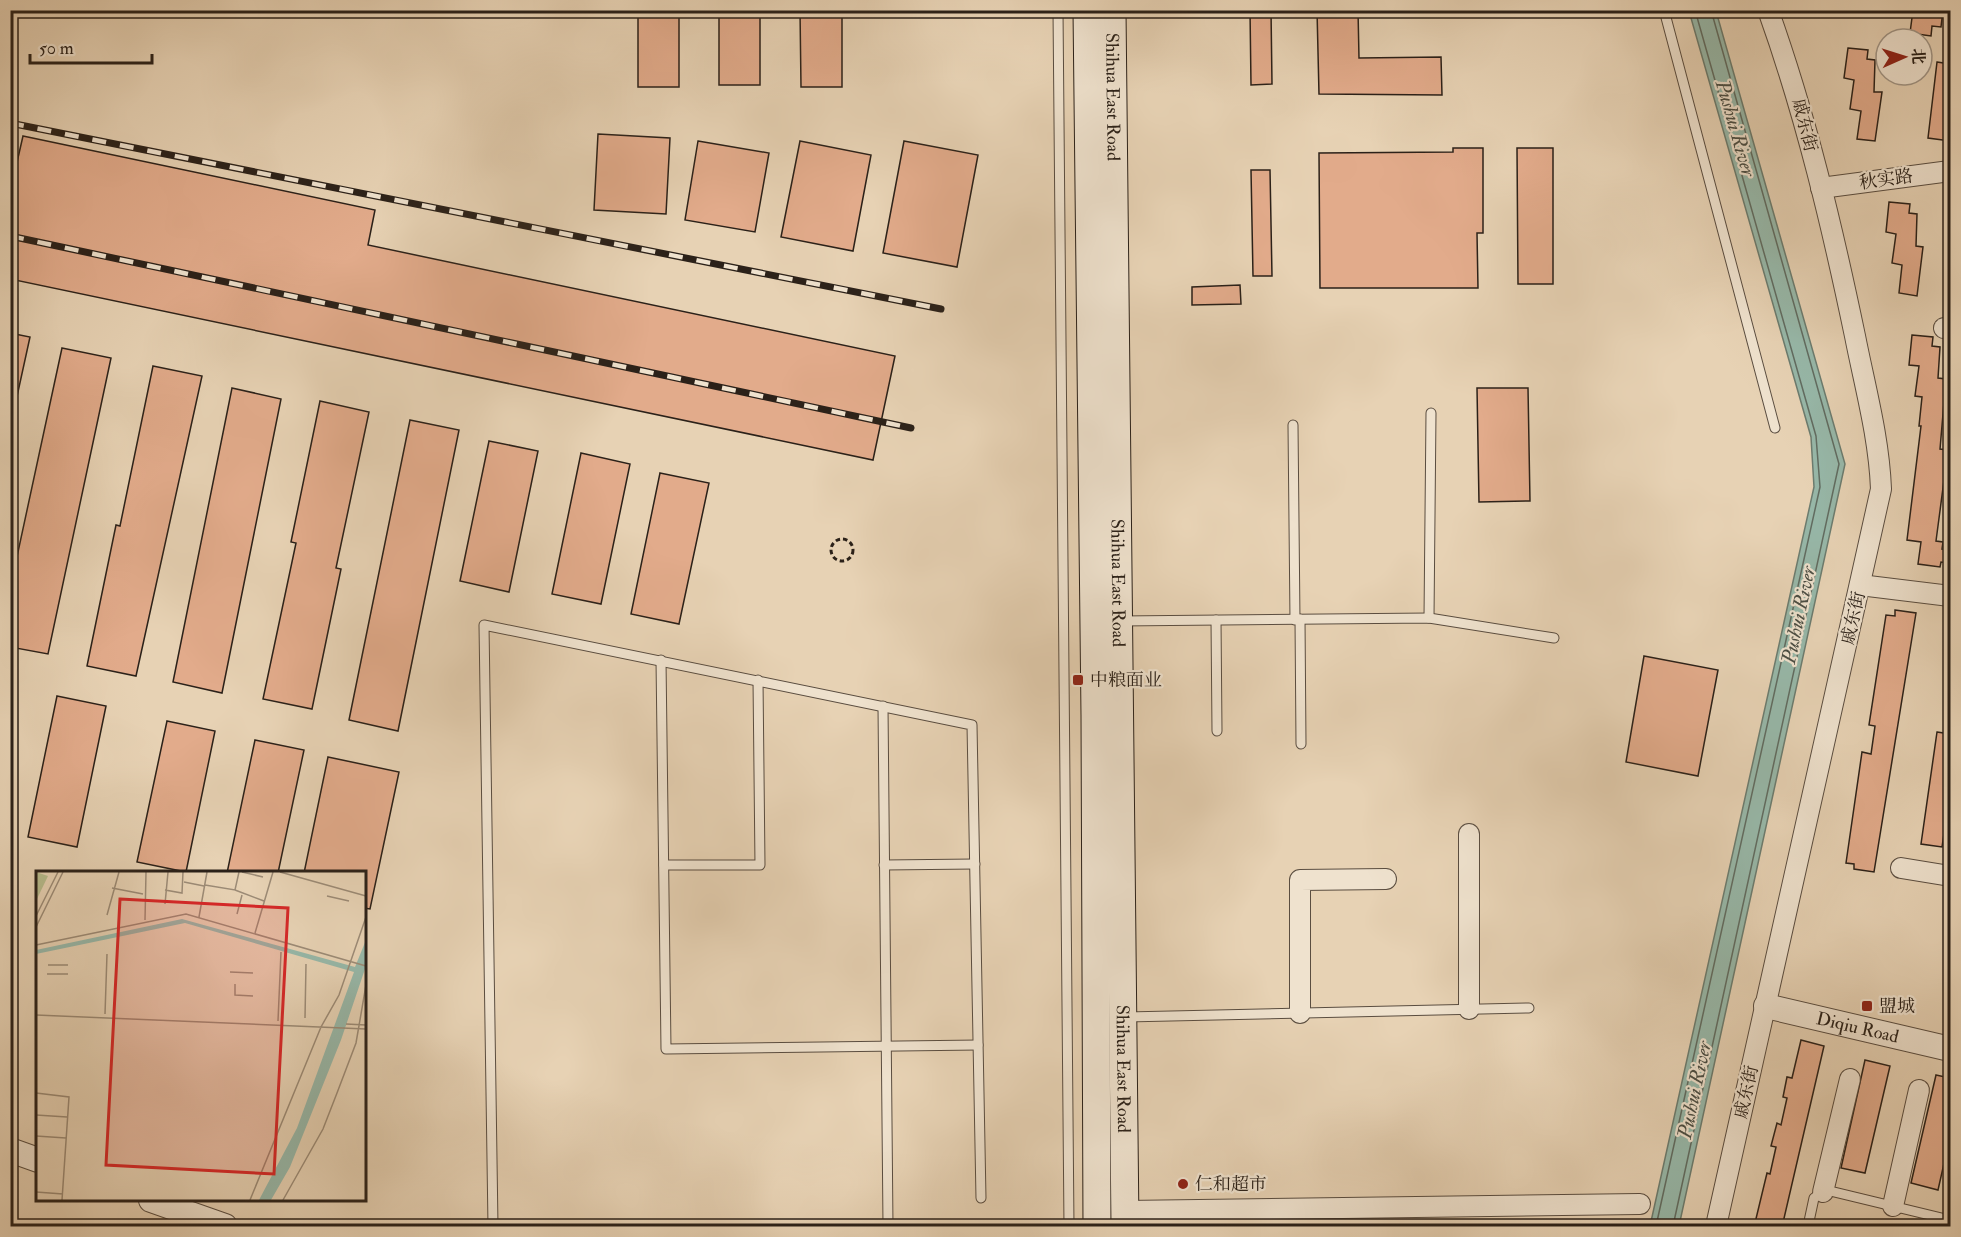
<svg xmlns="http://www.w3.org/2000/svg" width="1961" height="1237" viewBox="0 0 1961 1237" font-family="'IM FELL Double Pica','Noto Serif SC',serif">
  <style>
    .water { fill: #97b8a9; stroke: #6c7c6f; stroke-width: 1.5 }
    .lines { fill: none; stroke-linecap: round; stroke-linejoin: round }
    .shore { stroke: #616c61; stroke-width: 1.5 }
    .building { fill: #e2ab8b; stroke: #2b2119; stroke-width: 1.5 }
    .service-casing { stroke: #5a4d40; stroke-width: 11 }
    .minor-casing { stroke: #5a4d40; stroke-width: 22 }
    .tertiary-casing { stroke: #5a4d40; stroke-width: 26 }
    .secondary-casing { stroke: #2b2119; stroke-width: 29 }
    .path { stroke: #2b2119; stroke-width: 3; stroke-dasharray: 4.5 3; stroke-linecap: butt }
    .service { stroke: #efe2ce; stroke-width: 9 }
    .minor { stroke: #efe2ce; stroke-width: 20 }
    .tertiary { stroke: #efe2ce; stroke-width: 24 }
    .secondary { stroke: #efe2ce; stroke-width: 27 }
    .rail-casing { stroke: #2b2119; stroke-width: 7 }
    .rail { stroke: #efe2ce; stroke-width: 4.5; stroke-dasharray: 14; stroke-linecap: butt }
    .poi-dot { fill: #8f2418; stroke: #efe2ce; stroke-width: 2 }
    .labels { text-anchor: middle; stroke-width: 4.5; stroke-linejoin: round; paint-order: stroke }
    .street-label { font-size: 18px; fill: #2b2119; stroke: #efe2ce }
    .poi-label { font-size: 18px; fill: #2b2119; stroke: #efe2ce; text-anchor: start }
    .water-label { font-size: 20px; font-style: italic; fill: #4b4e44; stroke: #efe2ce }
    .inset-road { fill: none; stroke: #9c8b76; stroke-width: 1.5 }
    .view { fill: #d62828; fill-opacity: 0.15; stroke: #d62828; stroke-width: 3 }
    .inset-edge { fill: none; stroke: #2b2119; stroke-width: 3 }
  </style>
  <rect width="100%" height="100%" fill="#e7d2b4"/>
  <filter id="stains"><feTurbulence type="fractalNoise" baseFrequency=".00333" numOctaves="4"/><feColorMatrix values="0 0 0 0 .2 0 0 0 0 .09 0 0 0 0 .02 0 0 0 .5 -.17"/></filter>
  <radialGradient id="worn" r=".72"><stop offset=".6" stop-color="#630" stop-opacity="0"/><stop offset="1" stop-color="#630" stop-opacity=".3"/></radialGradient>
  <path class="water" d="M1689 11H1716L1845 464 1679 1226H1650L1814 487 1811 437Z"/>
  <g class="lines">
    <g class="shore">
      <path d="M1656 1226 1820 487 1816 436 1695 10"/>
      <path d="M1673 1226 1839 464 1711 10"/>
    </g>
  </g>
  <g class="building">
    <rect x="638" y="10" width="41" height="77"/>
    <rect x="719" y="10" width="41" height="75"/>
    <path d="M800 10H842V87H801Z"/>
    <path d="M1250 10H1271L1272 84 1251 85Z"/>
    <path d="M1317 10H1358L1359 58 1441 57 1442 95 1319 94Z"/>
    <path d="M1913 10H1943L1941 27 1932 26 1931 36 1910 33Z"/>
    <path d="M1848 48 1868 50 1867 59 1875 60 1874 92H1882L1875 141 1857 139 1861 111 1850 109 1854 80 1844 78Z"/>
    <path d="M1937 62 1950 64V141L1928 138Z"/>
    <path d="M598 134 670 138 666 214 594 210Z"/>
    <path d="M23 136 375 210 368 245 895 356 873 460 10 279V170L15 171Z"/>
    <path d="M698 141 769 153 755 232 685 220Z"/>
    <path d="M800 141 871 155 853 251 781 237Z"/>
    <path d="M904 141 978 155 957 267 883 253Z"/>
    <path d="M1453 148H1483V233H1477L1478 288H1320L1319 153 1453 152Z"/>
    <path d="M1517 148H1553V284H1518Z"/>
    <path d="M1251 170H1270L1272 276H1253Z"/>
    <path d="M1889 202 1910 204 1909 213 1917 214 1916 246 1923 247 1917 296 1899 293 1902 265 1892 263 1896 234 1886 232Z"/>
    <path d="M1240 285 1241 304 1192 305V287Z"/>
    <path d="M10 333 30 337 16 401H10Z"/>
    <path d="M1912 335 1933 337 1932 346 1940 347 1938 378 1946 379 1940 449 1948 450 1936 541 1943 542 1942 549 1949 550 1948 563 1941 562 1940 567 1918 564 1921 542 1907 540 1921 426H1919L1922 397 1915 396 1919 366 1909 365Z"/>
    <path d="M62 348 111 358 48 654 10 647V589Z"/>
    <path d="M153 366 202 376 136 676 87 666 116 525 120 526Z"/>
    <path d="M232 388 281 399 222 693 173 682Z"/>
    <path d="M1477 388H1528L1530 501 1479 502Z"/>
    <path d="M320 401 369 412 336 568 341 569 312 709 263 699 296 543 291 542Z"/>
    <path d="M410 420 459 430 398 731 349 720Z"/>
    <path d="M489 441 538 451 509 592 460 581Z"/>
    <path d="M581 453 630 464 601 604 552 594Z"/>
    <path d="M660 473 709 483 679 624 631 614Z"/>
    <path d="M1895 610 1916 613 1874 872 1854 869V864L1846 863 1862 752 1871 754 1875 726 1869 725 1886 615 1895 616Z"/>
    <path d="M1644 656 1718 670 1698 776 1626 762Z"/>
    <path d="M57 696 106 706 77 847 28 837Z"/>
    <path d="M167 721 215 731 186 872 137 862Z"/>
    <path d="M1937 732 1950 734V793L1942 847 1921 844Z"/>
    <path d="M255 740 304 750 278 873H227Z"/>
    <path d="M328 757 399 772 370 909 364 908V873H304Z"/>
    <path d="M1801 1040 1824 1046 1782 1227H1754L1767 1173 1770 1174 1776 1147 1771 1146 1777 1123 1781 1125 1787 1098 1783 1097 1787 1077 1792 1078Z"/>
    <path d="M1865 1060 1890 1066 1865 1173 1841 1168Z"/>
    <path d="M1936 1075 1950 1078V1137L1938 1190 1911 1183Z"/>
  </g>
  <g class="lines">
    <g class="service-casing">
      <g id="service">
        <path d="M1058 10 1069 1226"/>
        <path d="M1664 10 1775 428"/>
        <path d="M1293 425 1295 620"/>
        <path d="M1429 618 1431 413"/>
        <path d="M1300 619 1301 744"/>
        <path d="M1216 620 1217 731"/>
        <path d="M1120 621 1429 618 1554 638"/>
        <path d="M661 660 666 1049 978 1045"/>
        <path d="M883 706 888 1225"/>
        <path d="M664 865H760L758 680"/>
        <path d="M884 865 975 864"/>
        <path d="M1126 1017 1529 1008"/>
        <path d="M493 1226 484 625 972 725 981 1198"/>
        <path d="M574 1226 948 1225"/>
        <path d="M1808 1226 1814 1198 1823 1192 1830 1191 1950 1220"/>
      </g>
    </g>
    <g class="minor-casing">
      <g id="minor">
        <path d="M1821 188 1950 171"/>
        <path d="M1944 328 1950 327"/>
        <path d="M1860 585 1950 596"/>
        <path d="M1901 868 1950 876"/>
        <path d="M1469 1009V834"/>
        <path d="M1300 1013V880L1386 879"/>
        <path d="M1823 1192 1850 1079"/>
        <path d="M1893 1206 1919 1090"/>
        <path d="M1125 1211 1640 1204"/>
        <path d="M1716 1226 1881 489C1879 437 1865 387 1855 336 1832 226 1806 116 1768 10"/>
      </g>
    </g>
    <g class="tertiary-casing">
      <g id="tertiary">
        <path id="s1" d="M1766 1006 1950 1049"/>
        <path d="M10 1150 38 1160"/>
        <path d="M151 1200 225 1226"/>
      </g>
    </g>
    <g class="secondary-casing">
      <g id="secondary">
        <path d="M1087 10 1095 715 1097 1226"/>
        <path id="s2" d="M1112 10 1125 1226"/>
      </g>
    </g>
    <circle class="path" cx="842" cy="550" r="11"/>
    <use href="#service" class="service"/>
    <use href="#minor" class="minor"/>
    <use href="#tertiary" class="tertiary"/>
    <use href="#secondary" class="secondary"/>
    <g class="rail-casing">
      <g id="rail">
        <path d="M10 123 941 309"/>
        <path d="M10 236 911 428"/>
      </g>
    </g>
    <use href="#rail" class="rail"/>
  </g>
  <g class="poi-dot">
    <rect x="1072" y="674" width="12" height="12" rx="3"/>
    <rect x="1861" y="1000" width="12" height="12" rx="3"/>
    <circle cx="1183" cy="1184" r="6"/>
  </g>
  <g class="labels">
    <g class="street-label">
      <text dy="6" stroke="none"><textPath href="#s2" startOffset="87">Shihua East Road</textPath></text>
      <text transform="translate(1805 125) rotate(76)" y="6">戚东街</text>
      <text transform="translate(1886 179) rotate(-8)" y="6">秋实路</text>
      <text dy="6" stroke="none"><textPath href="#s2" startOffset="573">Shihua East Road</textPath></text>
      <text transform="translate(1853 618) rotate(-77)" y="6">戚东街</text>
      <text dy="6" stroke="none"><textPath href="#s1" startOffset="94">Diqiu Road</textPath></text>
      <text dy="6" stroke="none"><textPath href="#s2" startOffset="1059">Shihua East Road</textPath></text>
      <text transform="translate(1746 1092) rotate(-77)" y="6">戚东街</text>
    </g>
    <g class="poi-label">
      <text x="1090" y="686">中粮面业</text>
      <text x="1879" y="1012">盟城</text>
      <text x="1195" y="1190">仁和超市</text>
    </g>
    <g class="water-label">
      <text transform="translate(1736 128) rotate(74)" y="7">Pushui River</text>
      <text transform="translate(1798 615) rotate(-78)" y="7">Pushui River</text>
      <text transform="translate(1694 1090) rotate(-78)" y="7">Pushui River</text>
    </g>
  </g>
  <g transform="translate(36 871)">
    <rect width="330" height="330" fill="#e7d2b4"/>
    <path d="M0 1 12 5 0 30Z" fill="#b6bb8c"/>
    <path d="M146 48 319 96 330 69V95L305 169 254 296 235 329H223L261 257 318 101 149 52 0 83V79Z" fill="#97b8a9"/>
    <path class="inset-road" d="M206 1 227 6M244 1 330 25M148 11 168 15M169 14 199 19 203 1M76 17 107 23M129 19 146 22 147 1M199 19 228 30M291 25 313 30M129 33 132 1M201 43 206 24M71 44 83 1M0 45 22 1M163 46 171 1M109 49 110 1M0 56 27 1M219 62 237 1M0 74 150 43 330 95M12 94H32M194 101 217 102M11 103H32M199 113V124L217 125M69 143 71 83M0 144 330 158M269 147 270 93M242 150 245 81M310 153 330 154M0 222 33 226 26 329M0 244 31 246M0 265 30 267M0 321 27 323M214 329 285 156 303 124 330 46M247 329 287 258 301 222 320 172 330 114"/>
    <path class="view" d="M84 28 252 37 238 303 70 294Z"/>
    <rect width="330" height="330" class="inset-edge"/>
  </g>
  <rect width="1961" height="1237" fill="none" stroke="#e7d2b4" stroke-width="36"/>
  <rect x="12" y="12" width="1937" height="1213" fill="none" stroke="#2b2119" stroke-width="3"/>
  <rect x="18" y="18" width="1925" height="1201" fill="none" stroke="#2b2119" stroke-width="1.5"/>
  <g transform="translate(1904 57) rotate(87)"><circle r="28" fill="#efe2ce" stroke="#a19586" stroke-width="1.5"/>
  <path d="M0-4.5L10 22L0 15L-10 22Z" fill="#8f2418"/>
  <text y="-9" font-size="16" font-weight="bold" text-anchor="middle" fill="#2b2119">北</text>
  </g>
  <path d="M30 54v9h122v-9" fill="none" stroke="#2b2119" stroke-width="3"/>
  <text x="39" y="54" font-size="18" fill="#2b2119" stroke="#efe2ce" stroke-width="4.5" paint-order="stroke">50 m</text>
  <rect width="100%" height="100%" filter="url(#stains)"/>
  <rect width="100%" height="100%" fill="url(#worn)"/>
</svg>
